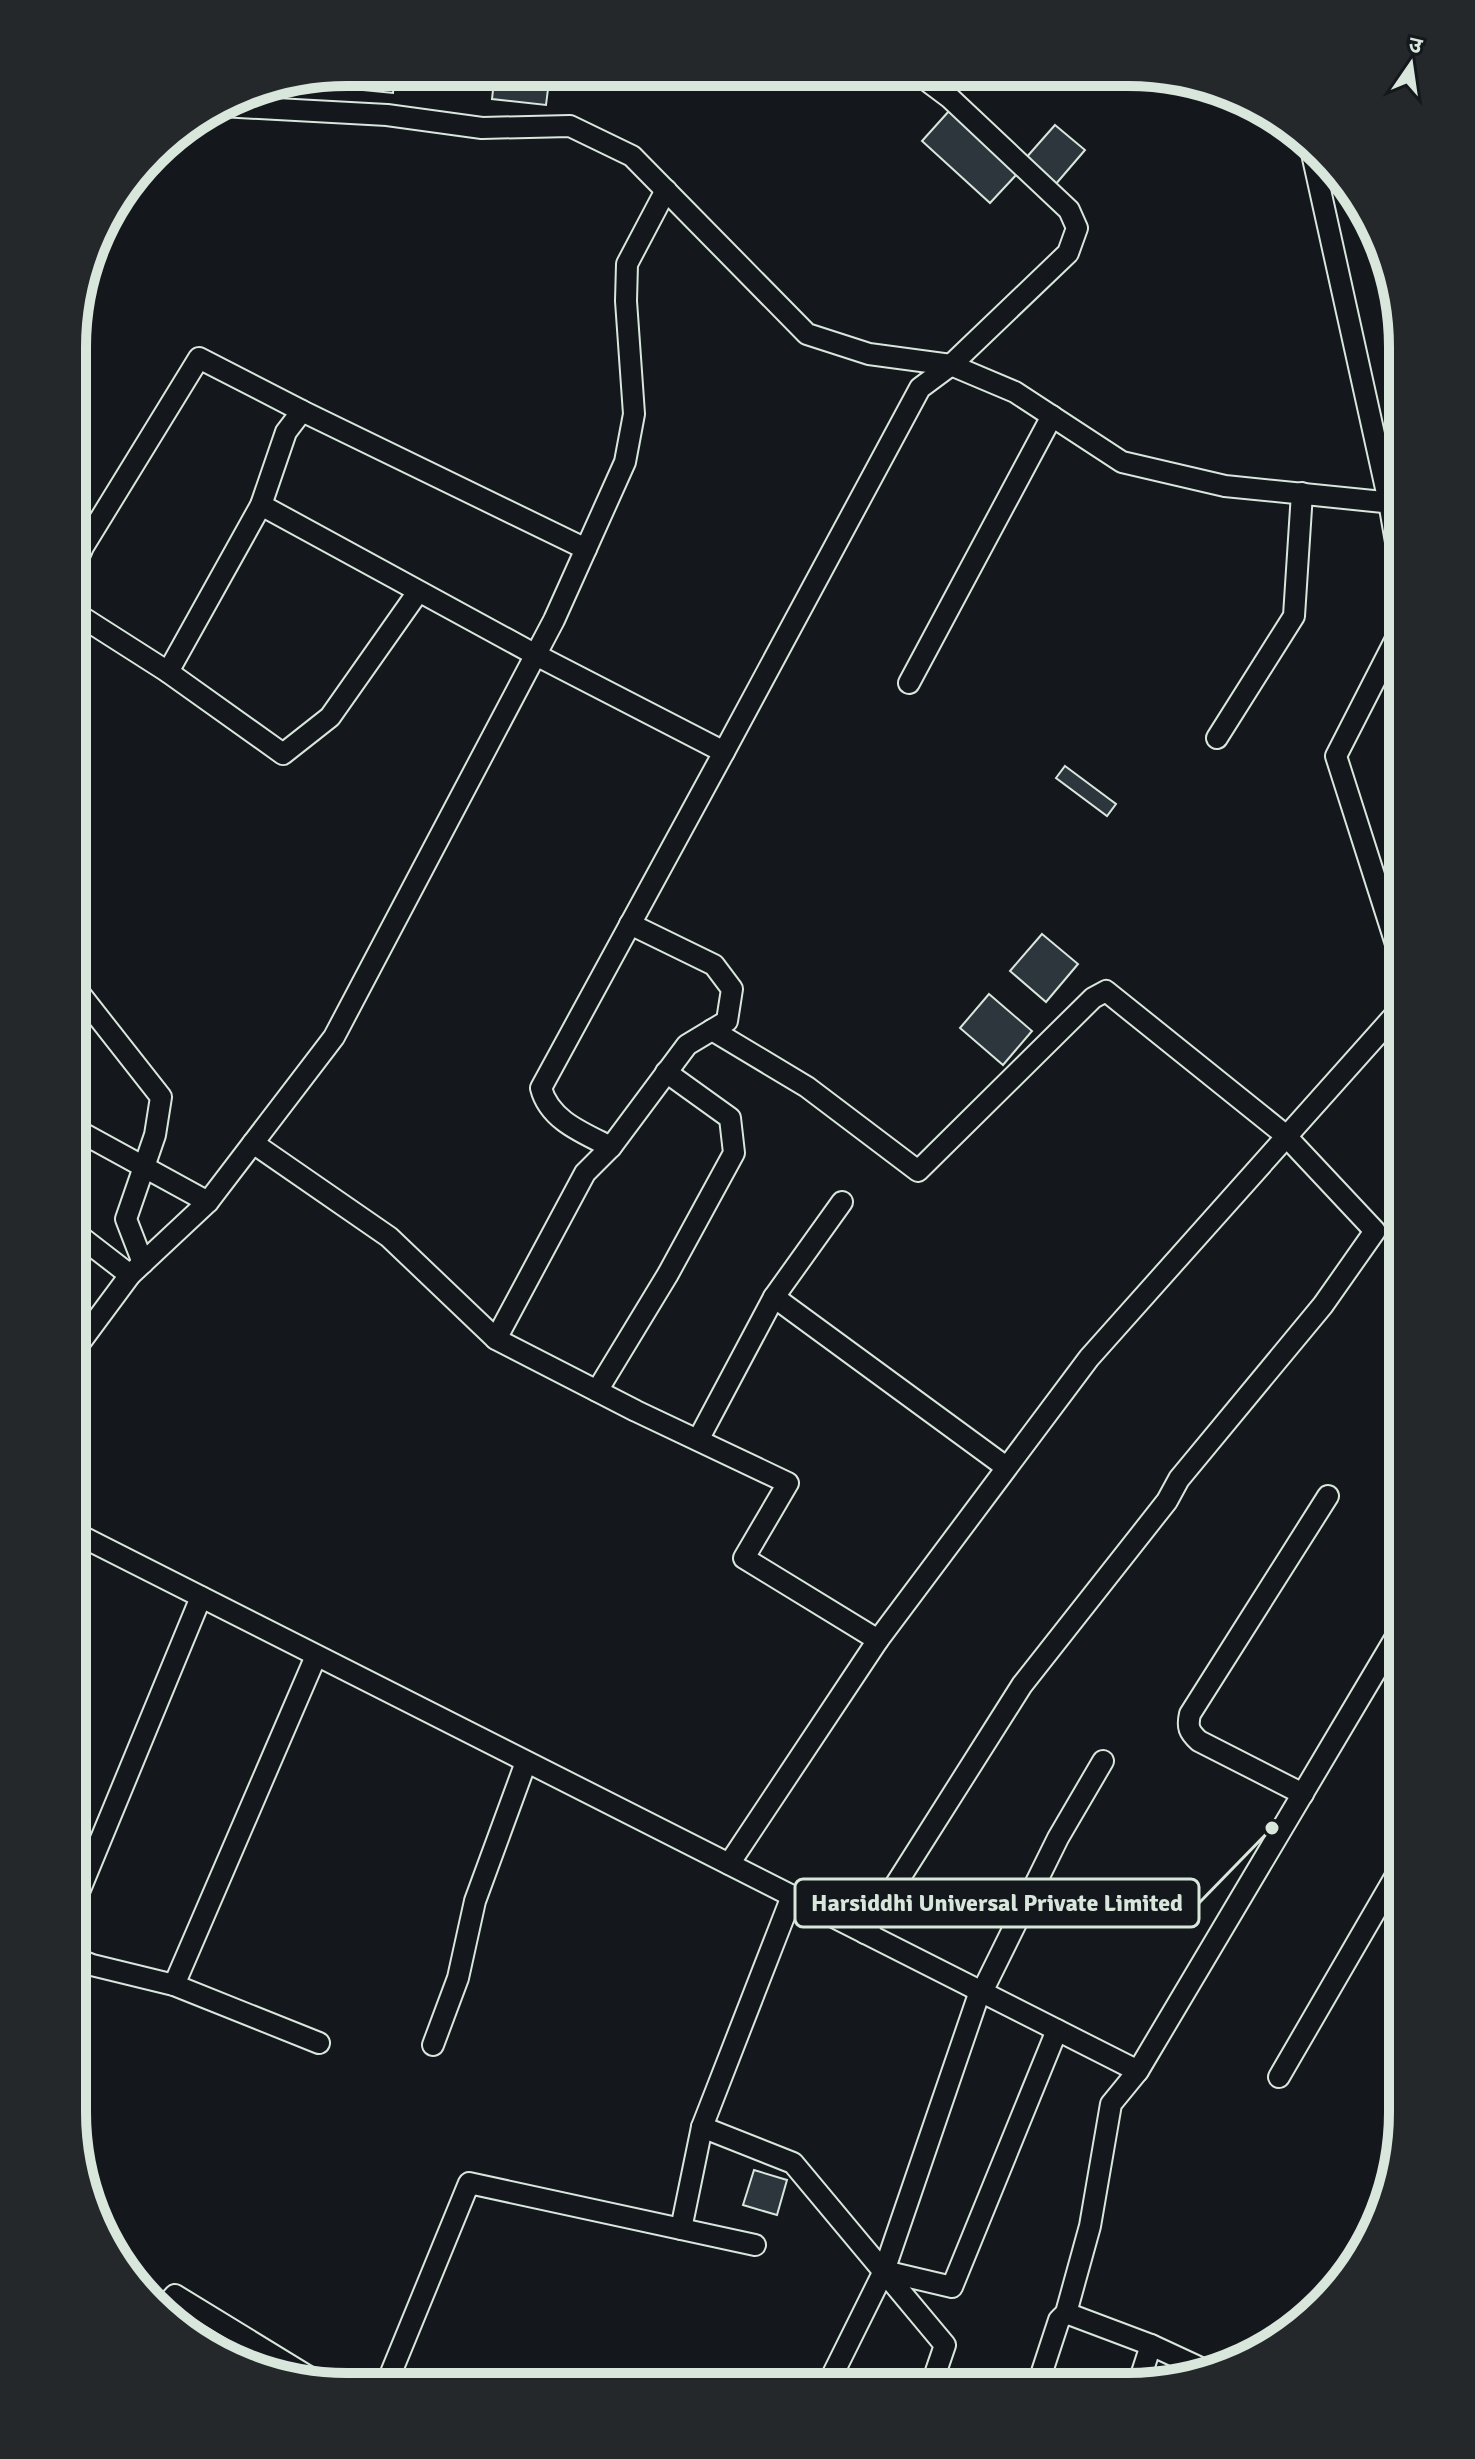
<svg xmlns="http://www.w3.org/2000/svg" width="1475" height="2459" viewBox="0 0 1475 2459" font-family="Signika,'Noto Sans Devanagari',sans-serif">
  <style>
    .building { fill: #2c363c; stroke: #d8e6dc; stroke-width: 2 }
    .lines { fill: none; stroke-linecap: round; stroke-linejoin: round }
    .street-casing { stroke: #d8e6dc; stroke-width: 24 }
    .street { stroke: #14181c; stroke-width: 20 }
    .rim { fill: none; stroke: #d8e6dc; stroke-width: 10 }
    .leader { fill: none; stroke: #d8e6dc; stroke-width: 3 }
    .callout-dot { fill: #d8e6dc; stroke: #14181c; stroke-width: 3 }
    .callout { fill: #14181c; stroke: #d8e6dc; stroke-width: 3 }
    .callout-label { font-size: 24px; text-anchor: middle; font-weight: bold; fill: #d8e6dc }
  </style>
  <rect width="100%" height="100%" fill="#14181c"/>
  <g class="building">
    <path d="M347 72H395L393 93 333 87 335 74Z"/>
    <path d="M495 72 550 73 546 105 492 99Z"/>
    <path d="M949 111 1017 174 990 203 922 141Z"/>
    <path d="M1055 125 1085 150 1055 185 1025 159Z"/>
    <path d="M1065 766 1116 804 1107 816 1056 778Z"/>
    <path d="M1042 934 1078 964 1046 1002 1010 971Z"/>
    <path d="M989 994 1032 1031 1003 1065 960 1028Z"/>
    <path d="M754 2170 787 2180 777 2215 743 2205Z"/>
  </g>
  <g class="lines">
    <g class="street-casing">
      <g id="street">
        <path d="M221 106 387 115 482 128 570 126 632 156 807 334 869 354 951 365 1015 392 1122 462 1225 486 1403 504"/>
        <path d="M1311 149 1389 502 1403 582"/>
        <path d="M261 505 536 655 724 752 541 1088C549 1120 583 1133 611 1147"/>
        <path d="M74 568 83 547 199 358 302 411 586 549"/>
        <path d="M74 612 168 672 283 754 330 717 418 592"/>
        <path d="M168 672 261 505 286 432 302 411"/>
        <path d="M909 683 1052 416"/>
        <path d="M1217 738 1294 616 1302 493"/>
        <path d="M724 752 920 388 951 365 1068 253 1077 228 1069 210 950 98 918 74"/>
        <path d="M1403 966 1336 756 1403 625"/>
        <path d="M73 985 161 1097 155 1135 126 1219 143 1263"/>
        <path d="M712 1030 807 1087 918 1171 1093 998 1106 991 1284 1134 1375 1231 1323 1305 1179 1479 1167 1501 1022 1685 865 1933"/>
        <path d="M73 1128 208 1202"/>
        <path d="M253 1143 389 1237 496 1339 636 1411 788 1483 744 1558 878 1640"/>
        <path d="M73 1231 130 1275"/>
        <path d="M774 1297 1006 1467"/>
        <path d="M496 1339 585 1173 611 1147 687 1045 727 1021 732 989 714 965 630 924"/>
        <path d="M73 1352 130 1275 208 1202 334 1037 554 620 625 462 634 414 626 301 627 264 666 190"/>
        <path d="M597 1391 668 1274 734 1153 730 1118 666 1072"/>
        <path d="M698 1440 774 1297 842 1202"/>
        <path d="M73 1532 1138 2071 1403 1625"/>
        <path d="M1303 1794 1199 1741C1189 1732 1187 1727 1190 1714L1328 1496"/>
        <path d="M729 1864 878 1640 1089 1358 1403 1006"/>
        <path d="M72 1909 201 1597"/>
        <path d="M72 1957 92 1965 174 1985 319 2043"/>
        <path d="M174 1985 316 1656"/>
        <path d="M982 1992 1058 1838 1103 1761"/>
        <path d="M433 2045 458 1978 475 1901 526 1762"/>
        <path d="M1279 2077 1402 1865"/>
        <path d="M702 2127 793 2163 945 2345 931 2386"/>
        <path d="M681 2229 702 2127 792 1896"/>
        <path d="M884 2271 952 2287 1057 2030"/>
        <path d="M163 2308 175 2295 322 2385"/>
        <path d="M1066 2313 1151 2345 1207 2371"/>
        <path d="M386 2385 469 2183 755 2245"/>
        <path d="M1138 2385 1151 2345"/>
        <path d="M827 2386 884 2271 980 1991"/>
        <path d="M1037 2387 1059 2320 1066 2313 1090 2226 1111 2104 1138 2071"/>
      </g>
    </g>
    <use href="#street" class="street"/>
  </g>
  <path d="M0 0H1475V2459H0ZM347 86H1128A261 261 0 0 1 1389 347V2112A261 261 0 0 1 1128 2373H347A261 261 0 0 1 86 2112V347A261 261 0 0 1 347 86Z" fill="#24282b" fill-rule="evenodd"/>
  <path class="rim" d="M347 86H1128A261 261 0 0 1 1389 347V2112A261 261 0 0 1 1128 2373H347A261 261 0 0 1 86 2112V347A261 261 0 0 1 347 86Z"/>
  <path class="leader" d="M1272 1828L1199 1903"/>
  <circle class="callout-dot" cx="1272" cy="1828" r="8"/>
  <rect class="callout" x="795" y="1879" width="404" height="48" rx="8"/>
  <g class="callout-label">
    <text x="997" y="1911">Harsiddhi Universal Private Limited</text>
  </g>
  <g transform="translate(1411 64) rotate(13)" stroke="#14181c" stroke-width="6" paint-order="stroke">
  <path d="M0-6L14 30L0 20L-14 30Z" fill="#d8e6dc"/>
  <text y="-12" font-size="22" font-weight="bold" text-anchor="middle" fill="#d8e6dc">उ</text>
  </g>
</svg>
